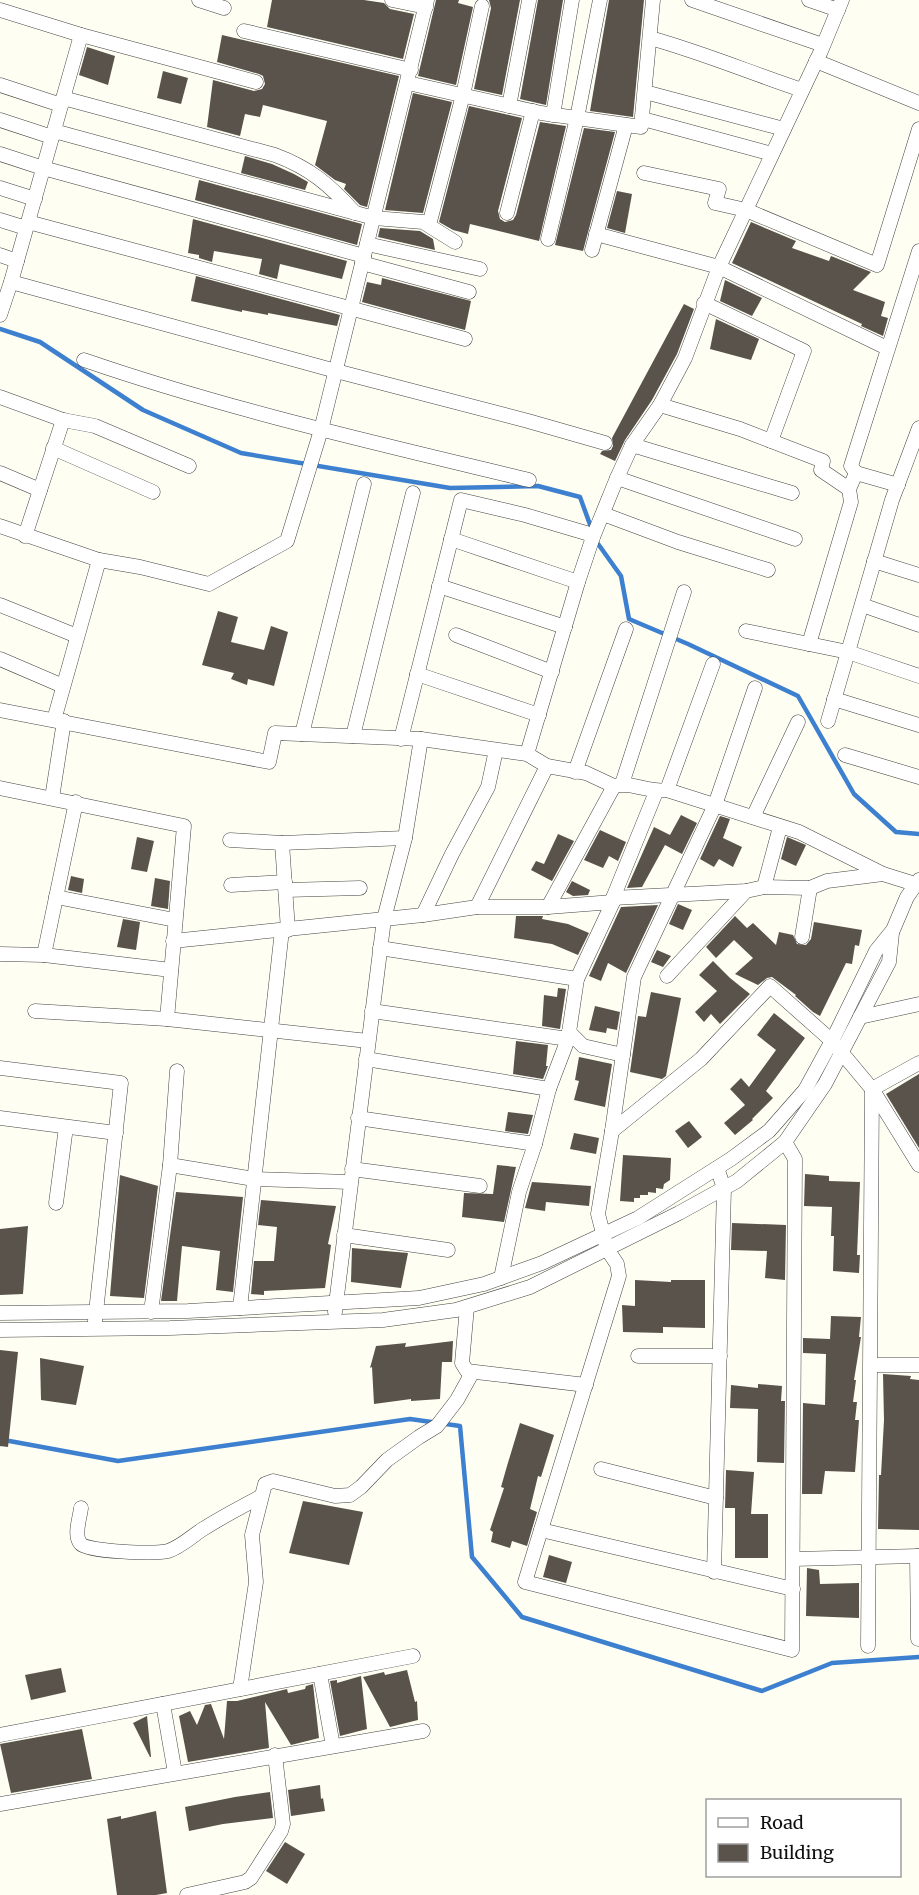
<svg xmlns="http://www.w3.org/2000/svg" width="919" height="1895" viewBox="0 0 919 1895" font-family="Merriweather,serif">
  <style>
    .lines { fill: none; stroke-linecap: round; stroke-linejoin: round }
    .stream { stroke: #3c80cf; stroke-width: 4.5 }
    .building { fill: #59534c }
    .minor-casing { stroke: #434343; stroke-width: 15 }
    .minor { stroke: #fff; stroke-width: 14 }
  </style>
  <rect width="100%" height="100%" fill="#fffef2"/>
  <g class="lines">
    <g class="stream">
      <path d="M0 329 40 342 143 410 241 453 450 488 538 486 580 497 592 530"/>
      <path d="M596 541 621 576 629 619 688 644 798 696 854 794 896 832 919 834"/>
      <path d="M0 1444 4 1440 118 1461 410 1419 460 1426 472 1557 522 1617 762 1691 832 1663 919 1657"/>
    </g>
  </g>
  <g class="building">
    <path d="M272 0H364L384 3 390 9 414 14 403 59 267 27Z"/>
    <path d="M436 0H459L458 3 473 7 456 85 418 76Z"/>
    <path d="M489 0H520L502 95 474 89 491 8Z"/>
    <path d="M538 0H563L546 105 520 99Z"/>
    <path d="M609 0H644L633 117 590 111Z"/>
    <path d="M222 35 399 76 367 207 360 205 344 189 346 184 335 180 315 165 327 121 263 105 260 117 245 114 240 136 207 127 213 80 254 91 262 89 265 84 263 76 259 74 217 62Z"/>
    <path d="M87 47 115 56 108 85 79 75Z"/>
    <path d="M163 71 188 78 181 104 157 98Z"/>
    <path d="M413 93 452 102 423 213 385 210Z"/>
    <path d="M469 106 522 118 498 211 500 219 505 222 513 220 516 215 540 122 566 126 539 241 470 224 468 234 453 230 439 222Z"/>
    <path d="M584 128 615 132 583 251 555 245Z"/>
    <path d="M245 156 272 164 294 174 308 182 305 190 241 173Z"/>
    <path d="M199 180 362 224 357 245 195 200Z"/>
    <path d="M617 191 632 194 625 233 607 228Z"/>
    <path d="M193 219 347 261 342 279 280 264 277 279 259 274 262 259 214 251 212 262 199 258V255L188 253Z"/>
    <path d="M751 222 796 241 792 248 829 261 831 256 871 272 853 290 885 302 881 316 888 318 883 336 861 326 862 324 732 263Z"/>
    <path d="M380 228 420 231 433 239 435 250 378 237Z"/>
    <path d="M196 276 340 315 337 326 268 313V315L242 310V312L191 301Z"/>
    <path d="M382 278 471 301 465 330 362 302 367 282 381 285Z"/>
    <path d="M725 280 762 298 752 316 720 301Z"/>
    <path d="M684 304 694 309 677 354 652 400 625 440 615 461 600 454 602 451 611 450 613 446 612 438Z"/>
    <path d="M716 319 759 339 751 360 710 349Z"/>
    <path d="M218 611 238 617 231 642 264 650 271 626 288 632 274 686 248 679 247 685 231 679 234 673 202 665Z"/>
    <path d="M681 815 697 823 682 854 665 845 642 887 627 888 654 827 670 835Z"/>
    <path d="M720 816 730 819 723 838 742 847 733 867 719 859 714 867 700 859Z"/>
    <path d="M600 830 626 842 618 861 609 856 603 868 584 860Z"/>
    <path d="M558 834 574 841 552 881 531 870 536 861 544 864Z"/>
    <path d="M137 837 154 841 147 872 131 869Z"/>
    <path d="M787 837 806 845 796 866 781 859Z"/>
    <path d="M71 876 84 879 82 893 68 890Z"/>
    <path d="M155 878 170 881 168 909 151 906Z"/>
    <path d="M572 881 590 890 588 895 573 896 566 892Z"/>
    <path d="M678 904 692 910 683 930 669 924Z"/>
    <path d="M658 905 626 973 608 963 601 981 589 976 621 907Z"/>
    <path d="M516 916H543L542 919 568 924 589 933 578 955 552 944 514 938Z"/>
    <path d="M735 916 747 928 753 923 776 945 779 932 793 935 797 944 806 945 811 939 814 922 862 930 859 946 855 945 852 964 846 963 820 1016 813 1012 795 996 796 995 772 977 767 978 758 985 735 974 753 958 734 940 716 958 706 947Z"/>
    <path d="M123 919 140 922 136 950 117 947Z"/>
    <path d="M657 950 671 956 663 967 651 962Z"/>
    <path d="M713 961 730 978 750 994 720 1024 711 1014 704 1022 695 1012 717 991 699 975Z"/>
    <path d="M558 988 566 989 560 1029 542 1026 544 995 557 997Z"/>
    <path d="M651 992 681 998 666 1076 662 1079 630 1072 638 1016 646 1017Z"/>
    <path d="M595 1006 620 1012 617 1030 607 1028 606 1033 589 1030Z"/>
    <path d="M774 1013 805 1038 766 1091 773 1098 752 1119 753 1120 735 1135 724 1123 745 1105 730 1089 741 1078 749 1087 776 1050 757 1035Z"/>
    <path d="M516 1041 548 1045 546 1066H548L543 1079 513 1074Z"/>
    <path d="M579 1057 612 1064 605 1107 574 1100 579 1081 575 1080Z"/>
    <path d="M919 1074V1148L886 1094Z"/>
    <path d="M508 1112 533 1115 528 1134 505 1131Z"/>
    <path d="M689 1121 702 1137 688 1148 675 1131Z"/>
    <path d="M574 1133 599 1138 596 1154 570 1149Z"/>
    <path d="M623 1155 671 1158 670 1180 664 1184 663 1189 656 1188V1193L648 1192V1195H640V1198H634V1202L620 1201Z"/>
    <path d="M497 1165 516 1167 504 1222 462 1217 464 1193 493 1194Z"/>
    <path d="M805 1174 829 1176V1181L860 1182 857 1255H860L859 1273 833 1271 834 1236H831L832 1207 804 1206Z"/>
    <path d="M120 1175 158 1186 144 1298 110 1296Z"/>
    <path d="M532 1182 591 1186 589 1206 546 1202 545 1211 525 1208Z"/>
    <path d="M176 1192 243 1197 233 1292 216 1290 220 1251 182 1246 177 1301H161Z"/>
    <path d="M261 1200 336 1206 328 1244 331 1245 325 1288 264 1291V1295L251 1294 254 1261H274L277 1227 258 1225Z"/>
    <path d="M732 1223 786 1225 785 1280 765 1278 767 1251 731 1250Z"/>
    <path d="M28 1226 23 1294 0 1295V1229Z"/>
    <path d="M352 1248 408 1253 401 1288 351 1282Z"/>
    <path d="M635 1280 671 1282V1280H705V1328L663 1327V1333L623 1332 622 1305 635 1306Z"/>
    <path d="M831 1316 861 1317 859 1337H861L854 1380H856L853 1402H857L855 1420H859L855 1472 825 1471 822 1494H802L803 1403 825 1405 826 1354 803 1353V1338L830 1339Z"/>
    <path d="M453 1341 452 1362H442L440 1399 411 1401V1399L374 1404 372 1367 370 1368 376 1346 406 1343 405 1347Z"/>
    <path d="M0 1350 18 1352 8 1447 0 1446Z"/>
    <path d="M40 1358 84 1366 76 1405 41 1400Z"/>
    <path d="M883 1374 911 1376 910 1379 919 1380V1530L878 1529 879 1475H881L884 1420Z"/>
    <path d="M758 1384 782 1386 781 1401H785L784 1463 757 1462 758 1409 730 1408 731 1385 758 1388Z"/>
    <path d="M520 1423 554 1435 541 1477 538 1476 530 1509 537 1512 527 1546 512 1541 510 1548 491 1542 493 1532 490 1530 504 1488 501 1487 507 1466Z"/>
    <path d="M726 1470 754 1472 751 1514H768V1558H735V1508H725Z"/>
    <path d="M303 1501 363 1512 349 1565 289 1553Z"/>
    <path d="M549 1555 572 1562 566 1583 543 1577Z"/>
    <path d="M807 1568 819 1570 820 1584 859 1583V1618L806 1616Z"/>
    <path d="M61 1668 66 1692 31 1700 25 1675Z"/>
    <path d="M407 1670 415 1702 417 1701 418 1720 390 1727 363 1677 384 1672 385 1675Z"/>
    <path d="M361 1676 367 1729 340 1736 330 1681 337 1680V1683Z"/>
    <path d="M313 1684 319 1738 291 1745 265 1702 269 1748 188 1762 179 1716 190 1711 197 1725 205 1705 211 1704 224 1739 227 1701H237L287 1689 288 1693 305 1689 306 1686Z"/>
    <path d="M147 1716 151 1757H150L133 1723Z"/>
    <path d="M82 1729 92 1779 11 1793 0 1744Z"/>
    <path d="M320 1785 321 1799 323 1798 325 1811 291 1816 288 1790Z"/>
    <path d="M270 1792 273 1818 223 1824 189 1831 185 1807 235 1797Z"/>
    <path d="M156 1811 167 1893 156 1895H117L107 1819 121 1816V1819Z"/>
    <path d="M285 1842 305 1854 287 1884 266 1871Z"/>
  </g>
  <g class="lines">
    <g class="minor-casing">
      <g id="minor">
        <path d="M199 0 224 8"/>
        <path d="M392 0 426 7"/>
        <path d="M692 0 823 45"/>
        <path d="M809 0 838 10"/>
        <path d="M0 10 81 35 256 82"/>
        <path d="M244 31 411 70"/>
        <path d="M650 38C701 52 751 73 802 90"/>
        <path d="M816 61 919 103"/>
        <path d="M408 83 541 113 641 127 653 0"/>
        <path d="M0 85 61 105"/>
        <path d="M645 92 784 129"/>
        <path d="M63 98 275 155C310 168 330 185 355 213"/>
        <path d="M509 106 529 1"/>
        <path d="M553 115 572 0"/>
        <path d="M643 119 772 154"/>
        <path d="M0 120 52 137"/>
        <path d="M54 131 374 218 423 222 455 242"/>
        <path d="M0 154 43 168 364 256"/>
        <path d="M644 173 719 189 715 203 746 210 877 265 919 129"/>
        <path d="M0 188 35 199"/>
        <path d="M507 213 533 111"/>
        <path d="M0 220 26 228"/>
        <path d="M28 222 465 339"/>
        <path d="M429 225 463 95 482 6"/>
        <path d="M596 234 719 267 887 348"/>
        <path d="M548 239 577 118 600 0"/>
        <path d="M367 244 480 269"/>
        <path d="M592 250 626 125"/>
        <path d="M0 255 17 261"/>
        <path d="M362 263 469 292"/>
        <path d="M11 282 336 371 528 421 605 443"/>
        <path d="M704 303 804 351 771 441"/>
        <path d="M0 315 11 282 81 35"/>
        <path d="M84 360C229 410 380 444 529 480"/>
        <path d="M0 397 63 420 95 426 189 466"/>
        <path d="M660 405 740 429 823 461 821 470 849 489 856 473 898 485"/>
        <path d="M632 445 792 493"/>
        <path d="M53 448 153 492"/>
        <path d="M0 473 40 490"/>
        <path d="M856 473 851 466 919 251"/>
        <path d="M617 478 795 539"/>
        <path d="M603 514 678 542 768 570"/>
        <path d="M0 526 99 560 140 567 209 584 287 541 321 430 427 0"/>
        <path d="M25 536 63 420"/>
        <path d="M451 539 578 582"/>
        <path d="M874 561 919 575"/>
        <path d="M439 586 565 627"/>
        <path d="M0 605 77 636"/>
        <path d="M862 605 919 625"/>
        <path d="M746 631 848 652 919 676"/>
        <path d="M456 635 552 672"/>
        <path d="M809 644 851 502 849 489"/>
        <path d="M0 659 63 686"/>
        <path d="M417 674 539 715"/>
        <path d="M755 688 715 805 634 977 612 1131 598 1214 607 1249 617 1264 619 1276 525 1582 792 1650 795 1159 785 1142"/>
        <path d="M834 699 919 725"/>
        <path d="M0 710 269 762 275 733 421 739 527 754 547 766 586 773 614 786C631 781 649 793 667 790L799 832 883 874"/>
        <path d="M54 720 99 560"/>
        <path d="M828 721 892 500 919 428"/>
        <path d="M302 734 364 484"/>
        <path d="M353 736 413 493"/>
        <path d="M401 739 461 500 525 515 586 533 593 537"/>
        <path d="M527 754 578 582 593 537 617 478 632 445 660 405 685 358 719 267 821 51 842 0"/>
        <path d="M845 755 919 777"/>
        <path d="M575 772 626 629"/>
        <path d="M622 784 684 592"/>
        <path d="M0 788 184 826 167 1019"/>
        <path d="M667 790 713 664"/>
        <path d="M52 798 64 721"/>
        <path d="M753 817 798 722"/>
        <path d="M230 840 282 843"/>
        <path d="M231 885 285 882"/>
        <path d="M764 887 780 827"/>
        <path d="M286 890 360 888"/>
        <path d="M56 897 175 920"/>
        <path d="M613 898 656 792"/>
        <path d="M477 907 547 766"/>
        <path d="M548 907 614 786"/>
        <path d="M423 915 452 854 488 787 496 750"/>
        <path d="M288 930 282 843 405 838"/>
        <path d="M802 937 810 888"/>
        <path d="M173 941 423 915 477 907H548L613 902V898L746 891 764 887 810 888 827 881 883 874 915 884"/>
        <path d="M380 948 577 979 613 902"/>
        <path d="M0 954 44 955 171 970"/>
        <path d="M44 955 76 802"/>
        <path d="M667 976 746 891"/>
        <path d="M35 1011 167 1019 368 1041"/>
        <path d="M372 1011 568 1039 569 1032 583 1046 623 1055"/>
        <path d="M860 1017 919 1004"/>
        <path d="M366 1059 549 1089 535 1144 519 1192 501 1278"/>
        <path d="M0 1068 121 1083 95 1321"/>
        <path d="M549 1089 568 1039 577 979"/>
        <path d="M0 1118 116 1133"/>
        <path d="M358 1118 535 1144"/>
        <path d="M612 1131 701 1059 770 986 832 1041 872 1089 919 1165"/>
        <path d="M170 1165 254 1179 350 1182"/>
        <path d="M352 1169 480 1186"/>
        <path d="M56 1203 66 1127"/>
        <path d="M344 1235 448 1250"/>
        <path d="M467 1307 462 1363 467 1371 586 1385"/>
        <path d="M240 1308 282 930"/>
        <path d="M151 1312 170 1165 177 1071"/>
        <path d="M335 1312 384 919 405 838 421 739"/>
        <path d="M0 1313 188 1311 419 1298 484 1284 542 1263 638 1218 731 1159 769 1131 805 1090 834 1037 876 951 893 930 907 897 919 880"/>
        <path d="M0 1330 170 1328 383 1320 456 1310 530 1287 679 1213 737 1181 785 1142 825 1084 889 962 892 933"/>
        <path d="M638 1356H720"/>
        <path d="M871 1365H919"/>
        <path d="M601 1469 716 1498"/>
        <path d="M81 1508C80 1518 73 1536 81 1544 88 1552 156 1554 168 1551 181 1547 192 1536 203 1529 222 1517 241 1507 260 1497"/>
        <path d="M541 1530 793 1589"/>
        <path d="M917 1556 918 1639"/>
        <path d="M793 1559 919 1556"/>
        <path d="M714 1572 724 1188 717 1168"/>
        <path d="M868 1646 872 1089 919 1063"/>
        <path d="M320 1674 333 1746"/>
        <path d="M240 1689 256 1582 252 1535 265 1484 273 1481 335 1496 350 1495 361 1487 387 1460 419 1437 437 1426 457 1400 472 1373"/>
        <path d="M163 1704 175 1773"/>
        <path d="M0 1735 413 1656"/>
        <path d="M0 1804 423 1731"/>
        <path d="M187 1895 245 1882 251 1878 281 1831 283 1824 275 1755"/>
      </g>
    </g>
    <use href="#minor" class="minor"/>
  </g>
  <rect x="706" y="1799" width="195" height="78" fill="#ffffff" stroke="#9f9f9f" stroke-width="1.5"/>
  <rect x="718" y="1818" width="30" height="9" fill="#ffffff" stroke="#9f9f9f" stroke-width="1.5"/>
  <text x="760" y="1829" font-size="18" fill="#101010">Road</text>
  <rect x="718" y="1844" width="30" height="18" fill="#59534c" stroke="#9f9f9f" stroke-width="1.5"/>
  <text x="760" y="1859" font-size="18" fill="#101010">Building</text>
</svg>
